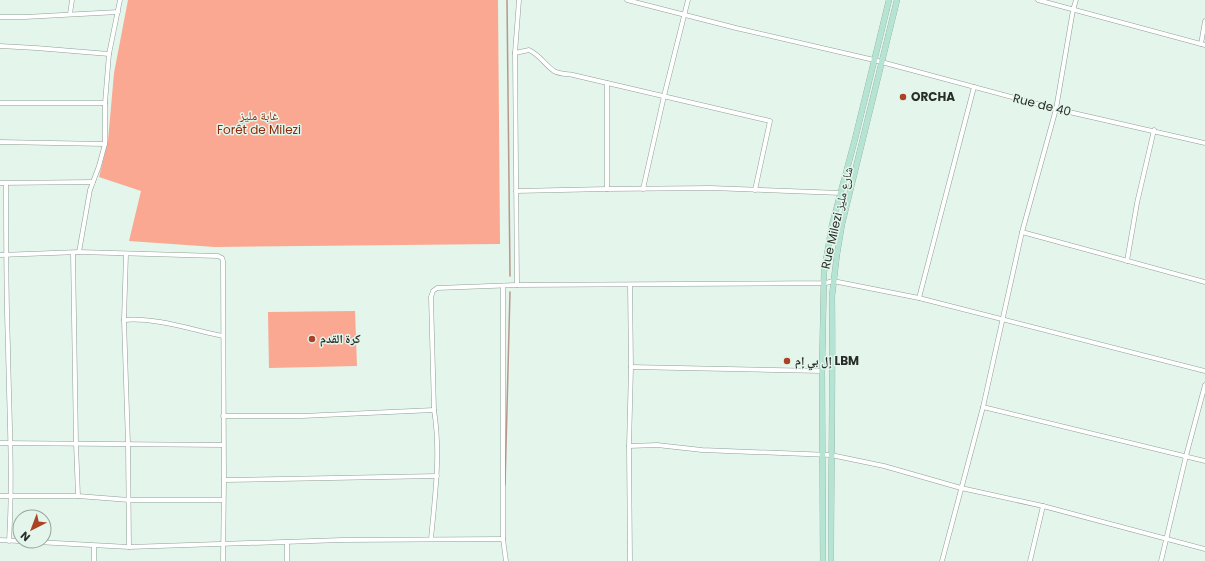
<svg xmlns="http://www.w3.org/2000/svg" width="1205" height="561" viewBox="0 0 1205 561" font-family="Poppins,'Noto Naskh Arabic',sans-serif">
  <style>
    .green { fill: #faa891 }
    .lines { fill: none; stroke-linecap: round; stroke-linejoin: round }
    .stream { stroke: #b9968a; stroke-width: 1.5 }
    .street-casing { stroke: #8e9f95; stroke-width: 5 }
    .secondary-casing { stroke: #8e9f95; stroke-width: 6 }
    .street { stroke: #fff; stroke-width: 4 }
    .secondary { stroke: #b6e4d4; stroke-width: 5.5 }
    .poi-dot { fill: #ab4225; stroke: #e4f5eb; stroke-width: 1.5 }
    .labels { text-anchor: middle; stroke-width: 3; stroke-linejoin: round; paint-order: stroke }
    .poi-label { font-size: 12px; font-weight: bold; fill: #272e2a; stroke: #e4f5eb; text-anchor: start }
    .street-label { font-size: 12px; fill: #272e2a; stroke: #e4f5eb }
    .park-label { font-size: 12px; fill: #8b2a0b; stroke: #e4f5eb }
  </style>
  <rect width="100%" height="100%" fill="#e4f5eb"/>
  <g class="green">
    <path d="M128 0H498L500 244 215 247 129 241 141 191 99 177 108 141 114 73Z"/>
    <path d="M355 311 357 366 269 368 268 312Z"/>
  </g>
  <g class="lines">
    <g class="stream">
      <path d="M507 0 510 276"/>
      <path d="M505 485 510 292"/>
    </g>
    <g class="street-casing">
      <g id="street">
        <path d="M627 0 736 28 874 60 1056 109 1205 143"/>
        <path d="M1038 0 1205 45"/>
        <path d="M70 14 72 0"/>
        <path d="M0 17H25L118 12"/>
        <path d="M1201 44 1205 21"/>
        <path d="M0 46 36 48 109 54"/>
        <path d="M515 53 529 50C540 55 545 65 554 71 559 74 567 74 573 75L770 121 755 190"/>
        <path d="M0 103H105"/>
        <path d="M0 142 105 144"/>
        <path d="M0 183 93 182"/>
        <path d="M6 184C6 238 6 292 8 347 9 412 13 476 9 541"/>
        <path d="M607 189V83"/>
        <path d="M643 189 664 96 688 0"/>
        <path d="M516 191 607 189 711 188 841 193"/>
        <path d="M1022 232 1205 282"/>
        <path d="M79 252 90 190 99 166 105 144V103L109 54 120 0"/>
        <path d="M73 253 76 443 78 496"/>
        <path d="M126 254 124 320 128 444 129 547"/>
        <path d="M0 255 79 252 218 256 222 258 223 261 224 480 223 561"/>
        <path d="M1127 261 1137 203 1154 130"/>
        <path d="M517 285 515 53 519 0"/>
        <path d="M503 286V539L506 561"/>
        <path d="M919 298 974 87"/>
        <path d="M124 320C154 317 193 330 223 336"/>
        <path d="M631 367 822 371"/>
        <path d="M983 407 1205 461"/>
        <path d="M223 416H302L434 410"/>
        <path d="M0 443 223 445"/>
        <path d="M629 446 657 445 702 450 831 455 884 466 961 488 1043 506 1205 549"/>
        <path d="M224 480 437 476"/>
        <path d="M0 496H78L129 500H223"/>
        <path d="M431 539C435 496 441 453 434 410L431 297 433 291 437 288 517 285 826 283 833 281 919 298 1205 371"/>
        <path d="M0 540 129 547 342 540 503 539"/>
        <path d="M94 546V561"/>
        <path d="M287 561V543"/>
        <path d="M630 561 629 446 631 367 630 285"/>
        <path d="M942 561 983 407 1022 232 1056 109 1073 10 1076 0"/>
        <path d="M1030 561 1043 506"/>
        <path d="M1161 561 1186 456 1205 385"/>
      </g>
    </g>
    <g class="secondary-casing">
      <g id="secondary">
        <path d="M823 561 822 371 824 272 832 225 855 139 889 0"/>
        <path d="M831 561C831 473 833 384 832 296L837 254 842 224 897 0"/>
      </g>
    </g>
    <use href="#street" class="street"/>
    <use href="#secondary" class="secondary"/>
  </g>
  <g class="poi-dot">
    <circle cx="903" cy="97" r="4"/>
    <circle cx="312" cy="339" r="4"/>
    <circle cx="787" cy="361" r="4"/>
  </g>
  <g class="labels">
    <g class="poi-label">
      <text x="911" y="101">ORCHA</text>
      <text x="320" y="343">كرة القدم</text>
      <text x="795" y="365">إل بي إم LBM</text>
    </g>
    <g class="street-label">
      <text transform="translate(1042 105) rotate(14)" y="4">Rue de 40</text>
      <text transform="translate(837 218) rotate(-77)" y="4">Rue Milezi شارع مليز</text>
    </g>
    <g class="park-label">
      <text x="259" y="120">غابة مليز<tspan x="259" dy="14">Forêt de Milezi</tspan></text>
    </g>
  </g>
  <g transform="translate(32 529) rotate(222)"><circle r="19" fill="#e4f5eb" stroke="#98a59e"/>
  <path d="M0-3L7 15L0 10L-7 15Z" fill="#ab4225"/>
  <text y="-6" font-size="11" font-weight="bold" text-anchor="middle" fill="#272e2a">N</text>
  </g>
</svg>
